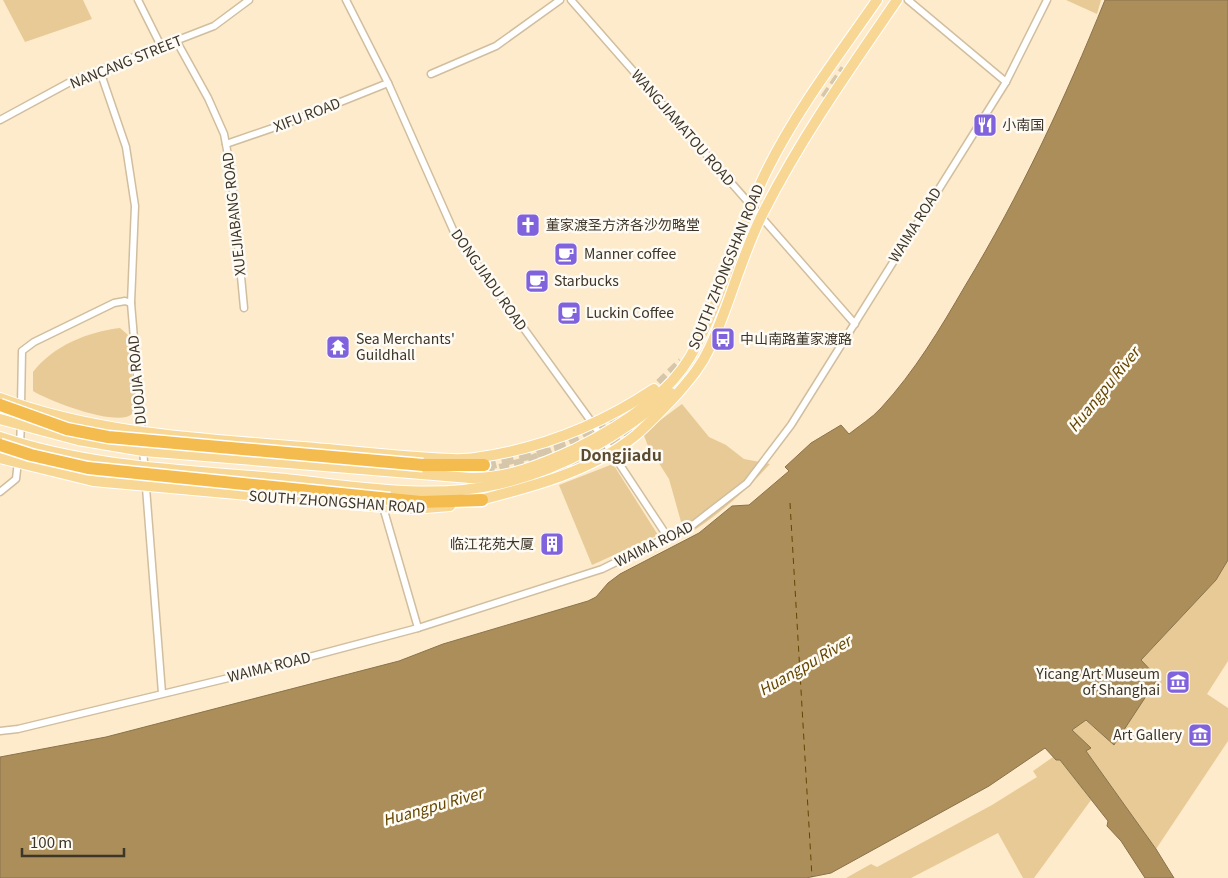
<svg xmlns="http://www.w3.org/2000/svg" width="1228" height="878" viewBox="0 0 1228 878" font-family="Georgia,'Noto Sans SC',serif">
  <style>
    .green { fill: #e8ca96 }
    .water { fill: #ab8e5a; stroke: #8a734b }
    .lines { fill: none; stroke-linecap: round; stroke-linejoin: round }
    .ferry { stroke: #634600; stroke-width: 1; stroke-dasharray: 6 5; stroke-linecap: butt }
    .primary-tunnel { stroke: #d6c7aa; stroke-width: 10; stroke-dasharray: 10 5; stroke-linecap: butt }
    .highway-tunnel { stroke: #d6c7aa; stroke-width: 12; stroke-dasharray: 12 6; stroke-linecap: butt }
    .street-casing { stroke: #d0be9f; stroke-width: 9 }
    .primary-casing { stroke: #fff; stroke-width: 12 }
    .highway-casing { stroke: #fff; stroke-width: 15 }
    .street { stroke: #fff; stroke-width: 6 }
    .primary { stroke: #f8d795; stroke-width: 10 }
    .highway { stroke: #f4bc4e; stroke-width: 12 }
    .highway-bridge-casing { stroke: #fff; stroke-width: 15; stroke-linecap: butt }
    .highway-bridge { stroke: #f4bc4e; stroke-width: 12 }
    .labels { text-anchor: middle; stroke-width: 5; stroke-linejoin: round; paint-order: stroke }
    .street-label { font-size: 14px; fill: #3c3528; stroke: #fefaf4 }
    .poi-label { font-size: 14px; fill: #3c3528; stroke: #fefaf4; text-anchor: start }
    .water-label { font-size: 15px; font-style: italic; fill: #634600; stroke: #fefaf4 }
    .quarter-label { font-size: 16px; font-weight: bold; fill: #5a4b30; stroke: #fefaf4 }
  </style>
  <rect width="100%" height="100%" fill="#fdebcb"/>
  <g class="green">
    <path d="M3 0H83L92 19 25 42Z"/>
    <path d="M1066 0H1101L1097 14Z"/>
    <path d="M120 328 128 335 136 411C133 413 130 416 126 417 106 422 51 402 33 391V372C53 346 87 332 120 328Z"/>
    <path d="M682 404 709 437 726 445 744 459 770 464C745 491 717 517 685 536L669 479 648 446 643 433Z"/>
    <path d="M613 464 658 535 592 565 559 485Z"/>
    <path d="M1228 560V661L1207 694 1228 708V741L1156 849 1086 751 1090 748 1072 730 1085 720 1115 745 1141 660 1216 580Z"/>
    <path d="M1053 757 1060 760 1091 800 1034 878H1023L998 833 911 878H846L871 864 877 867 992 805 1037 777 1033 771Z"/>
  </g>
  <path class="water" d="M1105 0H1228V560L1216 580 1141 660 1158 678 1114 745 1086 720 1072 730 1091 748 1086 751 1156 849 1174 878H1145L1121 841 1107 826 1108 821 1060 760H1056L1045 748 989 786 831 873 806 878H0V757L106 737 399 661 443 644 588 601 596 597 608 583 620 574 699 533 732 506 749 505 789 471 785 467 811 443 841 425 849 434C859 426 872 418 881 408 915 371 940 329 965 286 1020 195 1065 99 1105 0Z"/>
  <g class="lines">
    <path class="ferry" d="M790 503 812 877"/>
    <g class="primary-tunnel">
      <path d="M825 98 845 69"/>
      <path d="M649 394 682 362"/>
      <path d="M485 472C539 462 589 438 633 406"/>
      <path d="M471 495C539 480 592 461 649 418"/>
    </g>
    <path class="highway-tunnel" d="M484 465 568 444"/>
    <g class="street-casing">
      <g id="street">
        <path d="M138 0 162 48"/>
        <path d="M346 0 388 83 454 232 593 424 669 539"/>
        <path d="M571 0 855 324"/>
        <path d="M908 0 1006 82"/>
        <path d="M177 42 208 98 224 134 231 171 244 308"/>
        <path d="M100 71 126 147 135 206 131 303 142 434"/>
        <path d="M431 74 496 46 560 0"/>
        <path d="M0 120 72 81 214 26 249 0"/>
        <path d="M226 144 293 121 388 83"/>
        <path d="M21 406 22 351 34 342 114 303 125 301 131 303"/>
        <path d="M20 446 21 421"/>
        <path d="M143 449 162 693"/>
        <path d="M0 492 16 479 18 461"/>
        <path d="M383 507 418 628"/>
        <path d="M0 731 18 729 245 674 418 628 602 569 694 524 747 483 791 425 1006 82 1047 0"/>
      </g>
    </g>
    <g class="primary-casing">
      <g id="primary">
        <path d="M0 398C105 437 218 439 328 449 358 452 388 455 418 457 437 458 457 461 475 458 540 449 600 425 654 389"/>
        <path d="M0 419 78 440 143 451 470 478C506 479 543 464 575 449 617 428 666 398 690 357 724 298 737 229 768 168 798 108 839 55 877 0"/>
        <path d="M0 437C89 467 184 470 276 478 349 485 427 501 499 484 566 468 619 436 671 393"/>
        <path d="M0 458 93 481 383 507 413 509 450 506"/>
        <path d="M476 501C531 487 591 472 636 435 651 422 664 408 678 393 691 378 702 365 710 347 730 304 741 256 763 213 801 138 849 70 897 0"/>
      </g>
    </g>
    <g class="highway-casing">
      <g id="highway">
        <path d="M423 465H484"/>
        <path d="M390 499 421 502 482 500"/>
      </g>
    </g>
    <use href="#street" class="street"/>
    <use href="#primary" class="primary"/>
    <use href="#highway" class="highway"/>
    <g class="highway-bridge-casing">
      <g id="highway-bridge">
        <path d="M0 405 67 429 108 437 423 465"/>
        <path d="M0 445 31 455 88 468 390 499"/>
      </g>
    </g>
    <use href="#highway-bridge" class="highway-bridge"/>
  </g>
  <defs>
    <g id="restaurant-square" transform="scale(1.25)"><rect x="-9" y="-9" width="18" height="18" rx="4" fill="#8162dd" stroke="#fefaf4"/><path d="M-5-6h1v4h1v-4h1v4h1v-4h1v5L-1.5 .5V6h-2V.5L-5-1ZM5-6V6H3V1.5H1.5Q1.5-4 5-6Z" fill="#fff"/></g>
    <g id="church-square" transform="scale(1.25)"><rect x="-9" y="-9" width="18" height="18" rx="4" fill="#8162dd" stroke="#fefaf4"/><path d="M-1.2-6h2.4v3.5h3.3v2.4h-3.3V6h-2.4V-.1h-3.3v-2.4h3.3Z" fill="#fff"/></g>
    <g id="cafe-square" transform="scale(1.25)"><rect x="-9" y="-9" width="18" height="18" rx="4" fill="#8162dd" stroke="#fefaf4"/><path d="M-5.5-4.5H6V0H3Q3 3.5 0 3.5H-2.5Q-5.5 3.5-5.5 0ZM3-3.2v2h1.7v-2ZM-6 4.5H4V6H-6Z" fill="#fff"/></g>
    <g id="bus-square" transform="scale(1.25)"><rect x="-9" y="-9" width="18" height="18" rx="4" fill="#8162dd" stroke="#fefaf4"/><path d="M-5-6H5V4H4V6H2V4H-2V6H-4V4H-5ZM-3.5-4V0h7V-4ZM-3.5 1.2v1.5H-2V1.2ZM2 1.2v1.5H3.5V1.2Z" fill="#fff"/></g>
    <g id="temple-square" transform="scale(1.25)"><rect x="-9" y="-9" width="18" height="18" rx="4" fill="#8162dd" stroke="#fefaf4"/><path d="M0-6L5-2H3V0L6.5 2.5H4V6H1.5V3h-3V6H-4V2.5H-6.5L-3 0V-2H-5Z" fill="#fff"/></g>
    <g id="building-square" transform="scale(1.25)"><rect x="-9" y="-9" width="18" height="18" rx="4" fill="#8162dd" stroke="#fefaf4"/><path d="M-4-6H4V6H1V3H-1V6H-4ZM-2.5-4.3h1.7v1.8h-1.7ZM.8-4.3h1.7v1.8H.8ZM-2.5-1h1.7V.8h-1.7ZM.8-1h1.7V.8H.8Z" fill="#fff"/></g>
    <g id="museum-square" transform="scale(1.25)"><rect x="-9" y="-9" width="18" height="18" rx="4" fill="#8162dd" stroke="#fefaf4"/><path d="M0-6L6-3V-2H-6V-3ZM-5-1h2V3h-2ZM-1-1h2V3h-2ZM3-1h2V3H3ZM-6 4H6V6H-6Z" fill="#fff"/></g>
  </defs>
  <g fill-rule="evenodd">
    <use href="#restaurant-square" x="985" y="125"/>
    <use href="#church-square" x="528" y="225"/>
    <use href="#cafe-square" x="566" y="254"/>
    <use href="#cafe-square" x="537" y="281"/>
    <use href="#cafe-square" x="569" y="313"/>
    <use href="#bus-square" x="723" y="339"/>
    <use href="#temple-square" x="338" y="347"/>
    <use href="#building-square" x="552" y="544"/>
    <use href="#museum-square" x="1178" y="682"/>
    <use href="#museum-square" x="1200" y="735"/>
  </g>
  <g class="labels">
    <g class="street-label">
      <text transform="translate(126 62) rotate(-22)" y="5">NANCANG STREET</text>
      <text transform="translate(307 115) rotate(-21)" y="5">XIFU ROAD</text>
      <text transform="translate(683 128) rotate(49)" y="5">WANGJIAMATOU ROAD</text>
      <text transform="translate(234 214) rotate(-96)" y="5">XUEJIABANG ROAD</text>
      <text transform="translate(915 225) rotate(-58)" y="5">WAIMA ROAD</text>
      <text transform="translate(726 267) rotate(-68)" y="5">SOUTH ZHONGSHAN ROAD</text>
      <text transform="translate(489 280) rotate(55)" y="5">DONGJIADU ROAD</text>
      <text transform="translate(137 380) rotate(-95)" y="5">DUOJIA ROAD</text>
      <text transform="translate(337 502) rotate(4)" y="5">SOUTH ZHONGSHAN ROAD</text>
      <text transform="translate(654 544) rotate(-26)" y="5">WAIMA ROAD</text>
      <text transform="translate(269 667) rotate(-14)" y="5">WAIMA ROAD</text>
    </g>
    <g class="poi-label">
      <text x="1002" y="130">小南国</text>
      <text x="546" y="230">董家渡圣方济各沙勿略堂</text>
      <text x="584" y="259">Manner coffee</text>
      <text x="554" y="286">Starbucks</text>
      <text x="586" y="318">Luckin Coffee</text>
      <text x="356" y="344">Sea Merchants'<tspan x="356" dy="16">Guildhall</tspan></text>
      <text x="740" y="344">中山南路董家渡路</text>
      <text x="534" y="549" text-anchor="end">临江花苑大厦</text>
      <text x="1160" y="679" text-anchor="end">Yicang Art Museum<tspan x="1160" dy="16">of Shanghai</tspan></text>
      <text x="1182" y="740" text-anchor="end">Art Gallery</text>
    </g>
    <g class="water-label">
      <text transform="translate(1104 390) rotate(-51)" y="5">Huangpu River</text>
      <text transform="translate(805 666) rotate(-30)" y="5">Huangpu River</text>
      <text transform="translate(433 807) rotate(-16)" y="5">Huangpu River</text>
    </g>
    <g class="quarter-label">
      <text x="621" y="461">Dongjiadu</text>
    </g>
  </g>
  <path d="M22 848v8h102v-8" fill="none" stroke="#3c3528" stroke-width="2.5"/>
  <text x="30" y="848" font-size="15" fill="#3c3528" stroke="#fefaf4" stroke-width="4" paint-order="stroke">100 m</text>
</svg>
